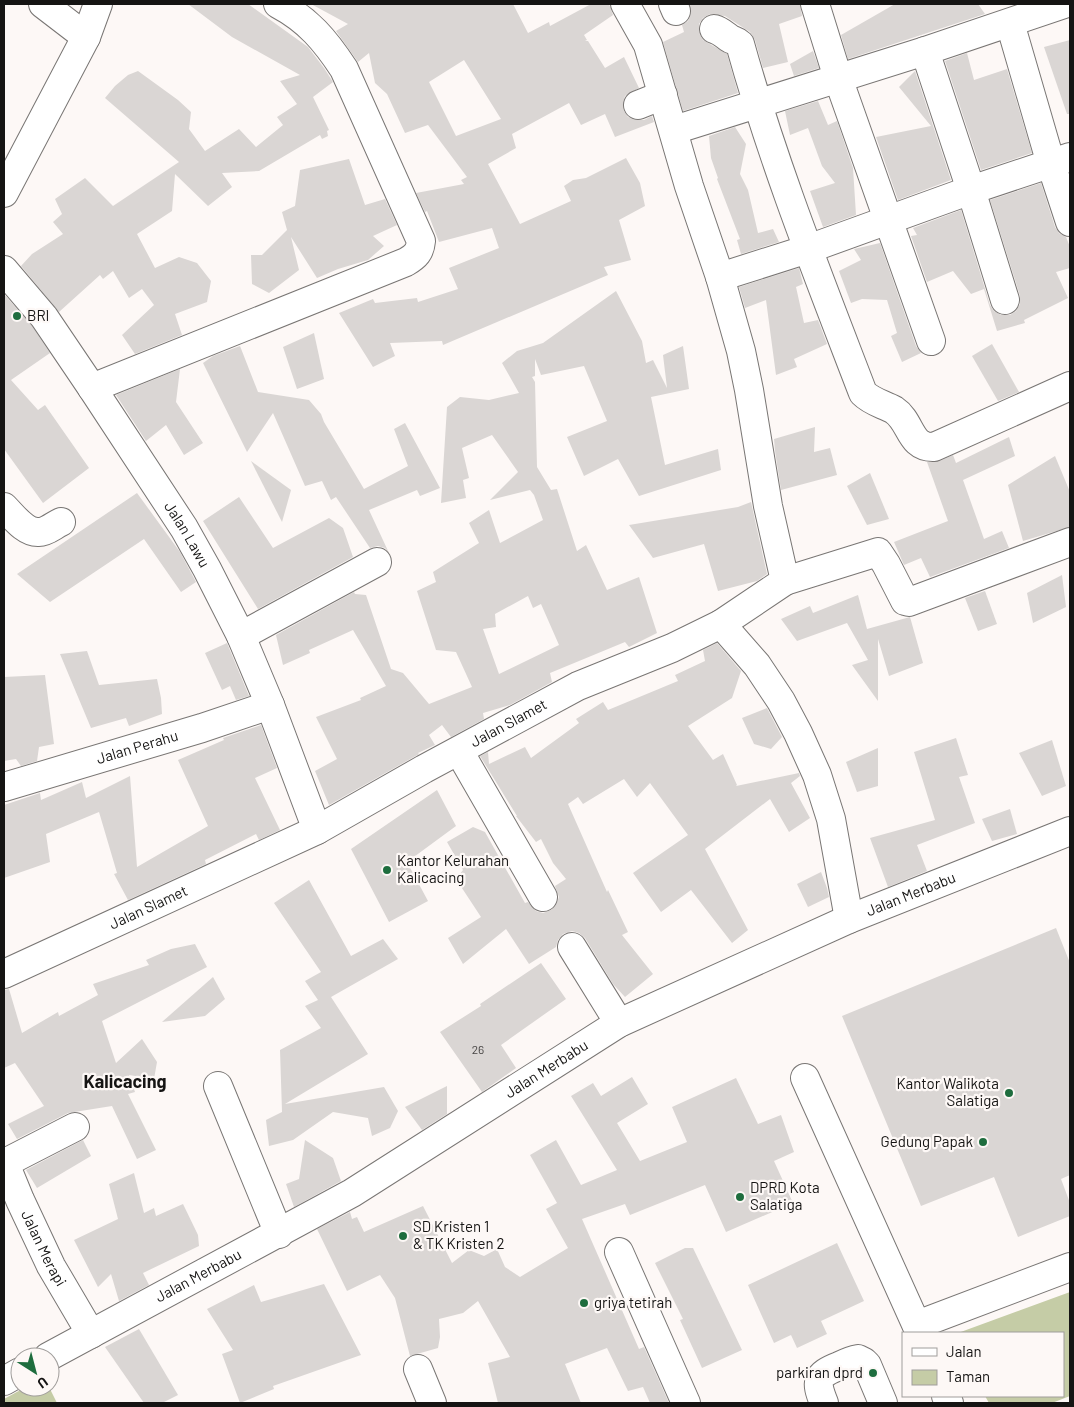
<svg xmlns="http://www.w3.org/2000/svg" width="1074" height="1407" viewBox="0 0 1074 1407" font-family="Barlow,sans-serif">
  <style>
    .green { fill: #c5cca6 }
    .building { fill: #dad6d4; fill-rule: evenodd }
    .lines { fill: none; stroke-linecap: round; stroke-linejoin: round }
    .minor-casing { stroke: #797674; stroke-width: 30 }
    .major-casing { stroke: #797674; stroke-width: 30 }
    .minor { stroke: #fff; stroke-width: 28 }
    .major { stroke: #fff; stroke-width: 28 }
    .poi-dot { fill: #1e6d3e; stroke: #fdf8f6; stroke-width: 2 }
    .labels { text-anchor: middle; stroke-width: 4.5; stroke-linejoin: round; paint-order: stroke }
    .number-label { font-size: 12px; fill: #464443 }
    .poi-label { font-size: 15px; fill: #151413; stroke: #fdf8f6; text-anchor: start }
    .street-label { font-size: 15px; fill: #151413; stroke: #fdf8f6 }
    .quarter-label { font-size: 18px; font-weight: bold; fill: #151413; stroke: #fdf8f6 }
  </style>
  <rect width="100%" height="100%" fill="#fdf8f6"/>
  <g class="green">
    <path d="M1070 1292V1396L1052 1403H989L985 1396H1063V1333H958Z"/>
    <path d="M26 1387H49L57 1403H4V1399Z"/>
  </g>
  <g class="building">
    <path d="M188 4H248L308 47 324 68 333 82 313 97 329 130 327 131 328 136 322 139 320 135 259 171 222 173 232 187 208 206 175 174 172 211 137 234 155 268 179 257 197 263 211 281 207 302 175 314 182 335 135 354 122 335 154 305 142 289 129 298 113 271 103 279 100 275 59 312 21 266 32 254 63 234 53 222 62 214 55 199 85 178 113 206 179 162 105 98 115 86 128 75 138 71 178 100 191 112 189 129 205 151 239 129 256 147 283 125 277 117 297 104 280 81 300 75 232 37Z"/>
    <path d="M311 4H513L528 33 549 22 550 26 591 4H609L613 15 584 35 587 40 585 41H588L605 68 624 57 639 88 625 96 623 103 624 111 628 117 635 120H644L652 116 654 122 615 137 605 114 581 125 569 103 512 134 516 148 488 164 520 224 571 201 564 186 573 180 586 178 626 158 640 183 645 206 619 220 631 260 604 267 608 275 443 345 442 341 390 343 395 356 373 367 339 313 373 299 375 303 417 298 418 302 458 289 449 268 499 248 492 228 439 242 427 211 425 212 416 193 464 184 461 180 467 177 428 125 405 133 387 94 375 83 369 53 358 62 336 31 348 24ZM464 60 501 119 456 136 429 82Z"/>
    <path d="M690 4H800L802 16 779 24 788 62 763 68 755 40 750 32 725 16 710 14 703 18 699 24V33L703 40 727 54 738 93 683 111 663 42 684 32 682 25 688 21 691 13Z"/>
    <path d="M895 4H978L985 14 848 59 841 35Z"/>
    <path d="M1070 40V114H1067L1044 47Z"/>
    <path d="M813 51 819 68 794 76 790 64Z"/>
    <path d="M967 53 974 80 1007 69 1032 153 981 170 945 61Z"/>
    <path d="M915 71 951 180 898 200 876 137 931 126 899 87Z"/>
    <path d="M818 101 828 125 837 121 853 168 856 215 823 227 810 191 835 183 822 166 808 128 790 135 785 111Z"/>
    <path d="M735 127 746 144 740 174 748 190 758 233 773 229 779 242 741 254 737 240 740 239 717 179 718 178 711 158 709 136Z"/>
    <path d="M349 159 365 205 385 199 397 225 373 236 384 246 368 260 338 269 317 278 291 237 299 270 269 293 252 284 251 255H262L287 230 282 212 295 206 300 170Z"/>
    <path d="M1041 183 1055 227 1059 233 1066 237 1070 247V268L1056 272 1068 298 1024 320 1025 323 997 331 984 289 971 294 953 271 927 282 911 236 917 235 913 228 961 210 990 305 994 311 1001 315H1010L1016 311 1020 304V296L990 200Z"/>
    <path d="M880 243 916 346 921 353 902 362 891 336 897 333 887 300 862 299 851 303 839 271 861 260 854 249Z"/>
    <path d="M799 268 803 284 796 287 804 323 818 320 827 344 794 359 797 367 776 375 766 300 745 308 739 287Z"/>
    <path d="M616 291 642 341 646 363 653 360 667 388 663 355 683 346 689 389 651 397 665 465 718 449 721 470 639 496 618 459 584 476 567 437 607 421 584 366 541 375 535 359V376L532 377 535 382 537 467 551 490 557 489 577 551 586 545 607 590 639 577 657 633 629 647 625 642 550 673 552 682 510 705 483 713 484 719 451 737 442 725 429 735 435 745 418 753 419 754 329 805 315 771 337 759 316 717 361 700 360 698 386 686 353 630 309 650 310 653 283 665 276 635 354 592 355 594 366 595 391 669 403 673 429 704 472 687 456 652 436 650 417 591 436 582 433 572 479 543 469 523 489 510 500 543 543 520 534 495 530 490 490 500 518 472 492 435 462 448 469 478 463 480 466 498 441 503 447 407 460 397 489 400 519 393 502 363 517 351 543 343ZM528 596 533 608 541 604 559 645 499 674 483 629 496 627 495 614Z"/>
    <path d="M4 294 32 326 50 353 11 380 38 410 45 405 89 468 43 503 4 449Z"/>
    <path d="M314 333 324 379 297 389 283 347Z"/>
    <path d="M992 344 1019 392 998 401 972 356Z"/>
    <path d="M240 346 258 392 309 400 321 414 324 422 364 489 408 466 394 429 405 423 440 488 420 496 417 490 369 510 389 553 385 548 378 546 370 548 336 497 331 500 322 481 305 486 273 413 247 452 203 363 213 356Z"/>
    <path d="M180 369 176 402 203 443 184 455 166 425 146 441 116 395Z"/>
    <path d="M815 427 814 452 830 448 837 475 781 490 775 451 774 439Z"/>
    <path d="M1009 437 1015 456 963 480 984 539 1002 531 1009 548 930 577 921 558 904 565 894 542 948 521 927 462 940 461 953 455 956 463Z"/>
    <path d="M1055 456 1070 492V527L1023 541 1008 485Z"/>
    <path d="M251 461 291 490 282 522Z"/>
    <path d="M870 473 889 519 867 525 847 486Z"/>
    <path d="M137 493 180 552 196 582 181 592 144 539 50 602 17 574Z"/>
    <path d="M239 497 273 548 329 518 343 528 353 557 258 609 203 521Z"/>
    <path d="M751 502 767 574 757 581 718 591 704 544 653 558 629 525 738 507Z"/>
    <path d="M1062 575 1066 607 1033 623 1027 593Z"/>
    <path d="M985 591 997 624 978 631 965 598Z"/>
    <path d="M858 595 867 629 910 617 923 663 889 676 878 639V701L852 665 868 660 847 623 797 641 781 619 810 606 813 613Z"/>
    <path d="M227 643 249 696 236 700 230 686 222 690 205 653Z"/>
    <path d="M717 643 741 671 732 698 688 726 713 760 723 754 737 785 736 786 799 773 800 776 791 783 810 818 789 832 770 799 705 849 748 930 732 943 691 890 661 912 633 873 688 835 650 783 637 797 624 779 583 804 578 797 568 804 607 892 608 890 628 932 622 935 653 974 625 997 613 984 585 938 579 933 572 931 563 934 558 940 556 947 529 964 506 929 463 964 448 938 481 917 456 879 463 870 447 842 473 827 485 832 525 903 528 902 536 911 543 913 551 910 556 905 559 897 555 886 566 879 553 863 541 839 536 842 516 816H517L480 756 488 752 489 764 525 747 531 758 579 723 576 719 603 702 608 710 678 681 675 675 705 661 703 650Z"/>
    <path d="M87 651 99 685 157 679 161 698 162 714 129 726 126 718 91 728 60 654Z"/>
    <path d="M45 675 54 744 39 747 37 761 21 766 16 759 4 761V677Z"/>
    <path d="M767 708 782 737 771 749 754 744 742 718Z"/>
    <path d="M261 725 277 768 255 778 280 830 259 840 256 834 205 860 206 864 128 900 114 874 117 873 99 812 46 834 50 862 4 878V805L40 793 41 800 82 782 86 798 130 776 137 867 208 826 178 760 224 740 223 738Z"/>
    <path d="M956 738 968 775 959 777 975 823 917 845 927 871 888 887 870 838 935 820 914 752Z"/>
    <path d="M1052 740 1066 786 1042 796 1019 753Z"/>
    <path d="M878 748V786L857 792 846 762Z"/>
    <path d="M437 790 456 826 407 862 428 901 389 922 351 849Z"/>
    <path d="M1010 809 1017 834 992 841 982 819Z"/>
    <path d="M821 872 827 888 829 897 808 907 797 884Z"/>
    <path d="M309 880 351 956 383 939 398 959 331 997 368 1054 285 1104 384 1087 398 1111 390 1128 372 1136 368 1118 333 1112 293 1140 269 1146 266 1120 282 1112 280 1050 321 1028 305 1006 318 1000 305 981 321 972 274 903Z"/>
    <path d="M1056 928 1070 963V1175L1061 1179 1070 1203V1216L1018 1237 994 1177 921 1206 842 1016Z"/>
    <path d="M195 944 207 967 102 1021 116 1063 142 1039 157 1062 154 1079 129 1075 135 1092 128 1094 156 1150 137 1159 112 1106 68 1113 17 1139 8 1124 44 1106 15 1063 4 1068V990L9 989 22 1033 58 1012 59 1016 98 995 93 984 149 965 146 960 171 949Z"/>
    <path d="M541 963 566 999 501 1045 516 1068 482 1092 440 1032 481 1006 480 1004Z"/>
    <path d="M213 977 225 999 205 1016 162 1022Z"/>
    <path d="M632 1077 648 1104 617 1123 640 1161 687 1142 672 1107 736 1078 758 1124 781 1115 794 1152 774 1161 793 1203 726 1232 705 1185 630 1215 625 1204 582 1219 639 1349 644 1347 669 1403H650L643 1387 628 1391 607 1348 565 1364 581 1403H498L488 1363 510 1357 478 1301 463 1313 439 1319 440 1337 438 1348 410 1356 395 1298 380 1275 347 1291 317 1229 350 1212 352 1219 357 1217 364 1232 423 1206 452 1263 469 1250 484 1256 497 1249 505 1267 520 1277 568 1248 546 1209 557 1203 530 1155 556 1140 581 1185 617 1170 571 1096 593 1083 601 1096Z"/>
    <path d="M447 1086V1114L422 1130 405 1107Z"/>
    <path d="M83 1140 91 1156 37 1188 26 1170Z"/>
    <path d="M305 1140 333 1158 341 1181 294 1207 286 1184 299 1179Z"/>
    <path d="M134 1173 144 1213 154 1208 156 1216 183 1204 198 1235 199 1246 143 1273 149 1285 119 1301 111 1274 98 1287 74 1240 118 1219 109 1184Z"/>
    <path d="M837 1243 864 1301 821 1321 827 1334 797 1348 791 1335 774 1343 748 1285Z"/>
    <path d="M685 1248H693L742 1350 702 1368 680 1320 683 1319 655 1263Z"/>
    <path d="M324 1284 361 1355 273 1386 274 1389 240 1403 222 1354 233 1350 207 1309 254 1285 261 1302Z"/>
    <path d="M139 1329 178 1395 162 1403H144L105 1347Z"/>
  </g>
  <g class="lines">
    <g class="minor-casing">
      <g id="minor">
        <path d="M43 4 86 37"/>
        <path d="M625 4 648 45 689 186 720 277 741 351 749 390 768 506 785 581 721 624"/>
        <path d="M673 4 676 11"/>
        <path d="M815 4 838 78 931 341"/>
        <path d="M1010 23 1051 164 1070 222"/>
        <path d="M714 29C721 31 723 34 729 38 733 41 736 40 740 44 773 163 819 278 863 393 872 402 883 404 894 410 912 422 909 448 934 447L1070 386"/>
        <path d="M925 51 971 190 1005 300"/>
        <path d="M638 105 663 95"/>
        <path d="M674 130 925 51 1064 4"/>
        <path id="s1" d="M4 270 44 317 92 388 184 528 207 569 241 636 270 705 317 830"/>
        <path d="M720 277 808 249 971 190 1070 157"/>
        <path d="M92 388 406 262C416 256 420 252 421 241L344 69C325 40 308 20 278 4"/>
        <path d="M4 507C13 516 25 533 39 532 47 532 54 525 61 522"/>
        <path d="M785 581 878 552 886 564 905 601 909 602 1070 542"/>
        <path d="M241 636 377 562"/>
        <path d="M459 751 543 897"/>
        <path id="s2" d="M4 787 202 728 270 705"/>
        <path d="M572 947 619 1023"/>
        <path id="s3" d="M4 974 317 830 424 769 578 686 672 648 721 624 757 665 781 701 798 733 817 775 831 819 849 919"/>
        <path d="M805 1078 920 1333"/>
        <path d="M218 1086 279 1234"/>
        <path id="s4" d="M4 1161 20 1200 51 1266 91 1334"/>
        <path d="M5 1163 75 1127"/>
        <path d="M619 1252 686 1403"/>
        <path d="M917 1325 1070 1267"/>
        <path id="s5" d="M48 1357 352 1193 619 1023 849 919 1070 831"/>
        <path d="M418 1369 432 1403"/>
        <path d="M4 1381 20 1372"/>
        <path d="M946 1396 949 1403"/>
        <path d="M824 1403C815 1381 816 1375 839 1366 845 1363 851 1360 858 1359L864 1362 867 1365 883 1403"/>
      </g>
    </g>
    <g class="major-casing">
      <path id="major" d="M4 193 86 37 98 4"/>
    </g>
    <use href="#minor" class="minor"/>
    <use href="#major" class="major"/>
  </g>
  <g class="poi-dot">
    <circle cx="17" cy="316" r="5"/>
    <circle cx="387" cy="870" r="5"/>
    <circle cx="1009" cy="1093" r="5"/>
    <circle cx="983" cy="1142" r="5"/>
    <circle cx="740" cy="1197" r="5"/>
    <circle cx="403" cy="1236" r="5"/>
    <circle cx="584" cy="1303" r="5"/>
    <circle cx="873" cy="1373" r="5"/>
  </g>
  <g class="labels">
    <g class="number-label">
      <text x="478" y="1054">26</text>
    </g>
    <g class="poi-label">
      <text x="27" y="321">BRI</text>
      <text x="397" y="866">Kantor Kelurahan<tspan x="397" dy="17">Kalicacing</tspan></text>
      <text x="999" y="1089" text-anchor="end">Kantor Walikota<tspan x="999" dy="17">Salatiga</tspan></text>
      <text x="973" y="1147" text-anchor="end">Gedung Papak</text>
      <text x="750" y="1193">DPRD Kota<tspan x="750" dy="17">Salatiga</tspan></text>
      <text x="413" y="1232">SD Kristen 1<tspan x="413" dy="17">&amp; TK Kristen 2</tspan></text>
      <text x="594" y="1308">griya tetirah</text>
      <text x="863" y="1378" text-anchor="end">parkiran dprd</text>
    </g>
    <g class="street-label">
      <text dy="5" stroke="none"><textPath href="#s1" startOffset="322">Jalan Lawu</textPath></text>
      <text dy="5" stroke="none"><textPath href="#s3" startOffset="564">Jalan Slamet</textPath></text>
      <text dy="5" stroke="none"><textPath href="#s2" startOffset="139">Jalan Perahu</textPath></text>
      <text dy="5" stroke="none"><textPath href="#s5" startOffset="981">Jalan Merbabu</textPath></text>
      <text dy="5" stroke="none"><textPath href="#s3" startOffset="159">Jalan Slamet</textPath></text>
      <text dy="5" stroke="none"><textPath href="#s5" startOffset="576">Jalan Merbabu</textPath></text>
      <text dy="5" stroke="none"><textPath href="#s4" startOffset="96">Jalan Merapi</textPath></text>
      <text dy="5" stroke="none"><textPath href="#s5" startOffset="171">Jalan Merbabu</textPath></text>
    </g>
    <g class="quarter-label">
      <text x="125" y="1088">Kalicacing</text>
    </g>
  </g>
  <rect width="1074" height="1407" fill="none" stroke="#151413" stroke-width="10"/>
  <rect x="902" y="1332" width="162" height="65" fill="#fdf8f6" stroke="#a09d9b"/>
  <rect x="912" y="1348" width="25" height="8" fill="#ffffff" stroke="#a09d9b"/>
  <text x="946" y="1357" font-size="15" fill="#151413">Jalan</text>
  <rect x="912" y="1370" width="25" height="15" fill="#c5cca6" stroke="#a09d9b"/>
  <text x="946" y="1382" font-size="15" fill="#151413">Taman</text>
  <g transform="translate(35 1372) rotate(144)"><circle r="24" fill="#fdf8f6" stroke="#a09d9b"/>
  <path d="M0-4L9 19L0 12L-9 19Z" fill="#1e6d3e"/>
  <text y="-8" font-size="14" font-weight="bold" text-anchor="middle" fill="#151413">U</text>
  </g>
</svg>
